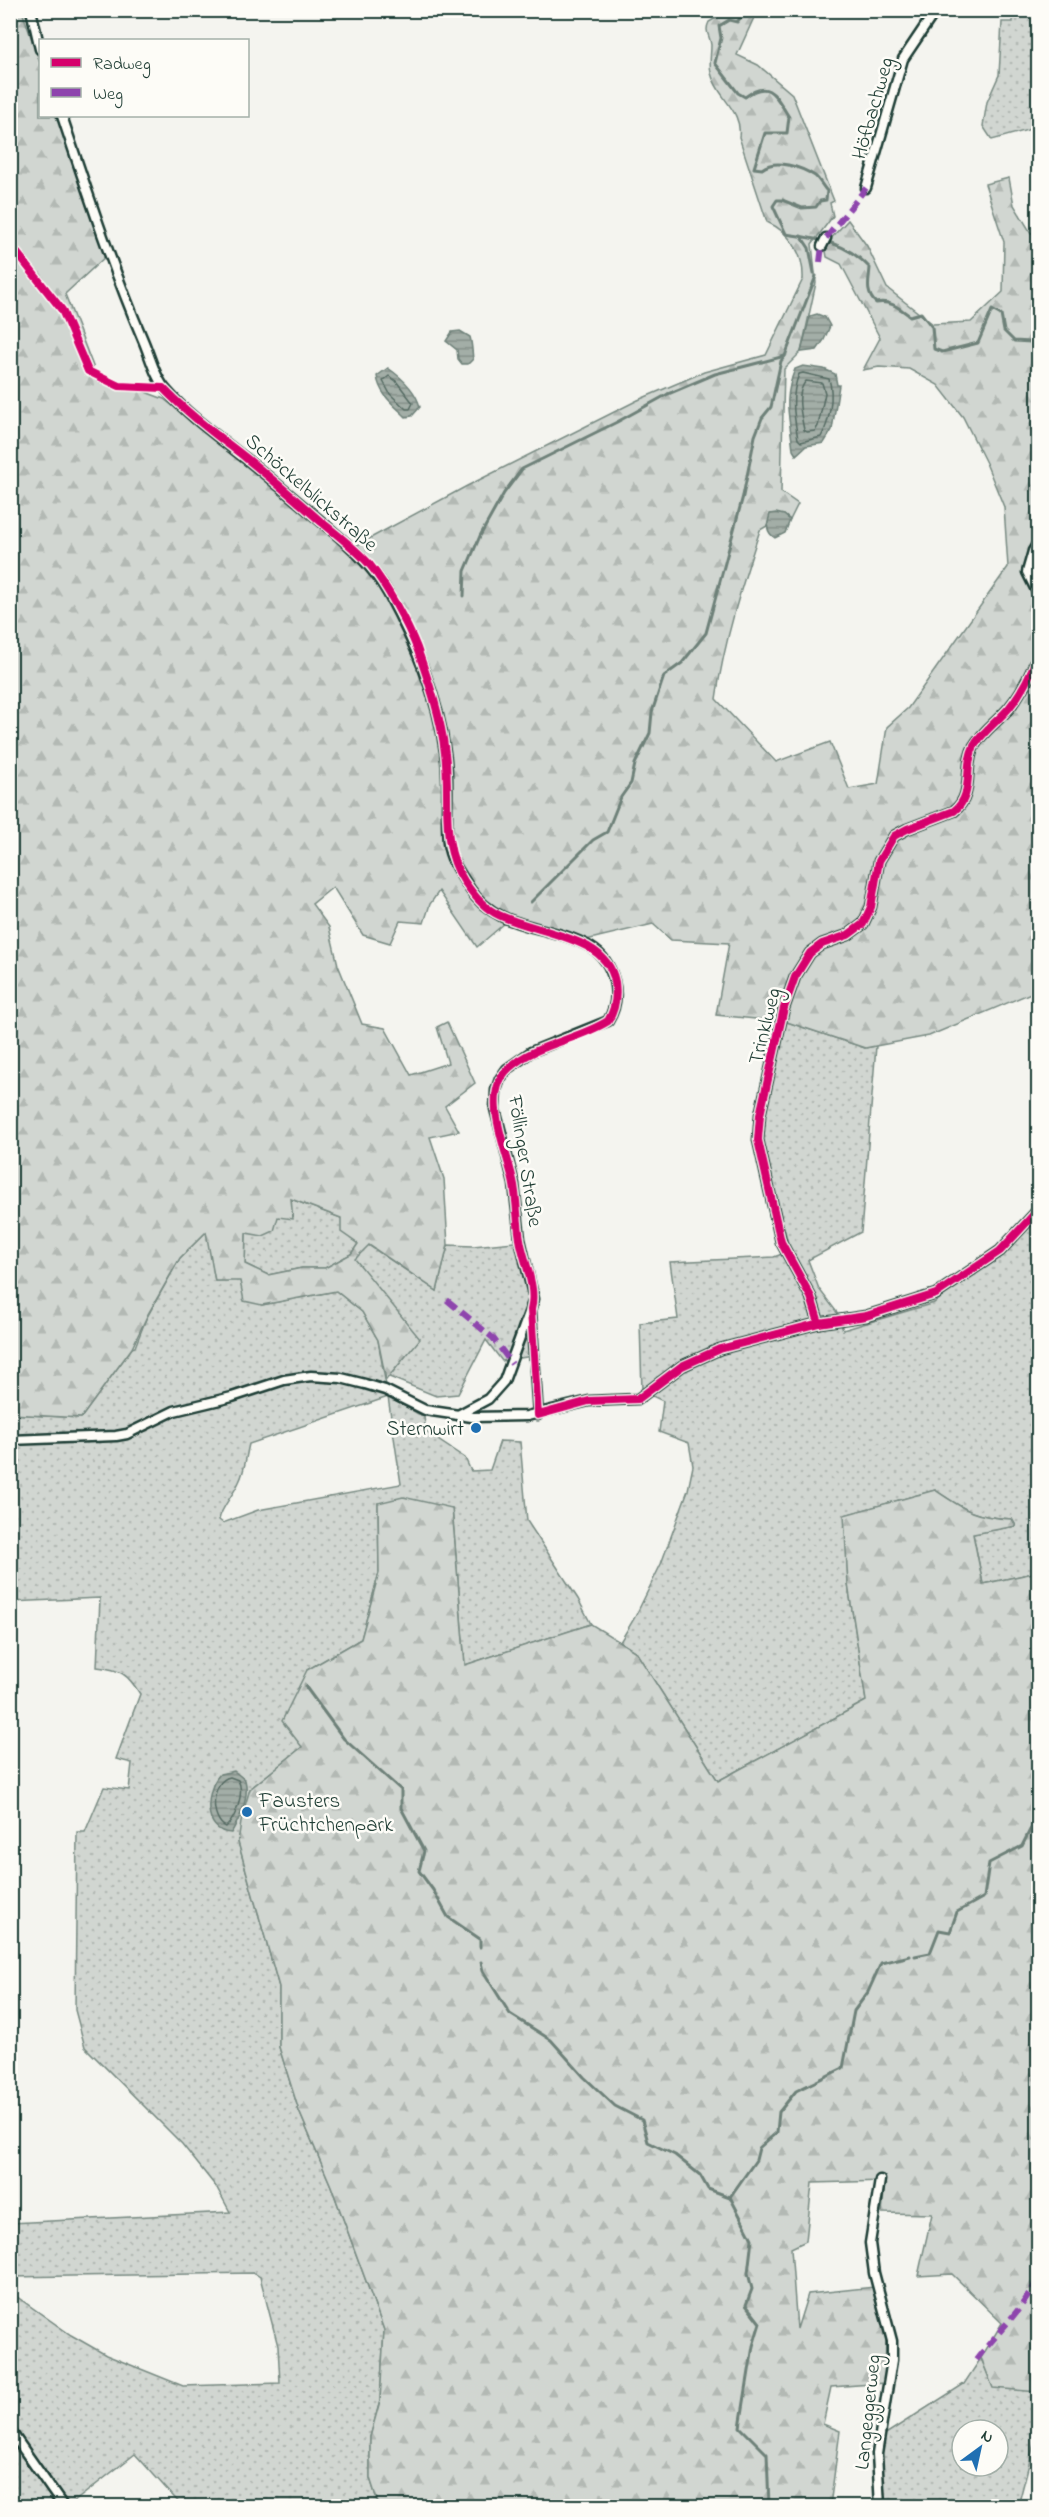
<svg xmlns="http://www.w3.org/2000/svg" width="1049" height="2517" viewBox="0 0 1049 2517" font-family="'Indie Flower',sans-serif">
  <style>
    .green { fill: url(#green-dots); stroke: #788a82; stroke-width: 1.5; fill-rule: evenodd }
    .forest { fill: url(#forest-firs); stroke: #788a82; stroke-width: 1.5; fill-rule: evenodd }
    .water { fill: url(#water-rules); stroke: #6e8179; stroke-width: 1.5 }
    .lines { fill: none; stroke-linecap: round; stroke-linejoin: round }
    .shore { stroke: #546a62; stroke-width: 1.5 }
    .stream { stroke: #6e8179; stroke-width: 3 }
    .minor-casing { stroke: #1f3d34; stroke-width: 13 }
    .minor { stroke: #fdfcf7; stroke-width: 8 }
    .quiet { stroke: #8e44ad; stroke-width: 6; stroke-dasharray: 12 6; stroke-linecap: butt }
    .cycleway-casing { stroke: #fdfcf7; stroke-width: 11 }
    .cycleway { stroke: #d6006c; stroke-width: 8 }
    .poi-dot { fill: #1f6fb2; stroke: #fdfcf7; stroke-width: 2 }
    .labels { text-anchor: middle; stroke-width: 5; stroke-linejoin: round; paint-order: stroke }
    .street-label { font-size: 21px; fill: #1f3d34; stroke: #fdfcf7 }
    .poi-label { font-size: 21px; fill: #1f3d34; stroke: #fdfcf7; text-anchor: end }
  </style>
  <defs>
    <pattern id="green-dots" width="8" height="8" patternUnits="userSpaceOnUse" patternTransform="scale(1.5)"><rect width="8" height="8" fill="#d1d6d1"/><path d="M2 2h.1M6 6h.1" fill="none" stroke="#b3b9b4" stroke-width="1.8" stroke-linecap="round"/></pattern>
    <pattern id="forest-firs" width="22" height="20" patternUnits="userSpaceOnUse" patternTransform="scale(1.5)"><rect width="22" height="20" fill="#d1d6d1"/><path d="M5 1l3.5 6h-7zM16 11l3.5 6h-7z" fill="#b3b9b4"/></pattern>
    <pattern id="water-rules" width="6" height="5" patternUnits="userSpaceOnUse" patternTransform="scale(1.5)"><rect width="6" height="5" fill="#a3aea7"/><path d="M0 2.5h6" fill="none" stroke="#848f89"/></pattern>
  </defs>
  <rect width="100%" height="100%" fill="#f4f4ef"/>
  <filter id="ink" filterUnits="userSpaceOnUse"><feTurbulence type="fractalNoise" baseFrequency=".0167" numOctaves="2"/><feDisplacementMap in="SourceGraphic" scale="12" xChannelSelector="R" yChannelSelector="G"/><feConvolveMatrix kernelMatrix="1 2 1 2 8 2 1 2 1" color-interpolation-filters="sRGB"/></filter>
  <g filter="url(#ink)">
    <g class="green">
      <path d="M1013 11H1038V127L992 140 983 126 987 102 999 75 1002 22H1013Z"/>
      <path d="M774 1022H787L865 1048 876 1046 861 1232 808 1260 819 1289 836 1311 843 1330 934 1303 995 1256 1038 1210V1572L983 1584 973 1534 1016 1526 1012 1519C974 1517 966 1511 935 1490L845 1515 848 1584 866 1701 718 1781 636 1652 620 1642 635 1617 661 1564 688 1490 693 1466 689 1443 659 1432 663 1401 642 1391 640 1323 678 1319 670 1262 774 1257 790 1251 762 1143 767 1055Z"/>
      <path d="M291 1199 341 1218 358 1244 351 1254 325 1268H302L268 1275 245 1264 246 1233 278 1217Z"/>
      <path d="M207 1231 215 1281 240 1280 262 1305 336 1291 362 1312 378 1340 388 1397 424 1417 426 1432 465 1458 471 1471 490 1470 500 1441 520 1442 527 1521 578 1599 591 1624 465 1665 452 1508 378 1503 379 1573 361 1639 307 1670 302 1747 250 1789 238 1842 279 1987V2047L299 2111 331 2186 384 2330 380 2401 370 2437V2478L379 2506H182L135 2454 70 2505 11 2506 10 2292 71 2335 106 2355 183 2386 280 2383 278 2346 260 2277 254 2273 11 2277V2223L230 2212 217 2188 182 2144 85 2047 75 2010 77 1832H85L104 1787 129 1790 132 1763 116 1759 140 1694C127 1673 121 1670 97 1667L100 1598 10 1602 11 1414 81 1418 132 1348 135 1347 146 1319 180 1258ZM388 1397 401 1484 258 1510 223 1523 219 1520C220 1509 234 1494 239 1482 245 1471 246 1456 249 1444Z"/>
      <path d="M526 1241 537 1301 535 1319 538 1355 502 1361 486 1340 458 1394 436 1396 389 1377 419 1339 354 1259 368 1245 437 1291 448 1245 473 1246Z"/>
      <path d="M981 2358 993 2387 1038 2392V2429L1018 2506H883L880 2462 884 2435 964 2384ZM962 2430H998V2466H962Z"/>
    </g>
    <g class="forest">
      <path d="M10 11H22L40 63V116H58L106 256 65 294 96 374 164 399 350 549 467 486 638 400 704 372 766 355 803 279C804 254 790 232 767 222L739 137C743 110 717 98 711 73 709 64 711 54 711 45 710 35 704 32 709 22L728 11H757L737 55 758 65 792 94 834 201 830 203 833 216 812 244 816 283 801 352 784 369 781 492 798 504 790 520 784 515 771 514 767 526 760 530C742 585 724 641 716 699L776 762 830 742 849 789 878 784 887 727 908 708 1008 567 1004 507 986 463 963 417 938 385 909 369 879 367 863 370 880 338 841 264 827 257 825 245 848 220 867 246 887 288 933 324 971 322 1003 292 1004 242 985 184 1009 178 1014 205 1031 233H1038V990L929 1036 865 1048 787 1022 716 1015 729 943 671 940 653 924 586 940 512 917 477 947 439 891 430 904 424 923 400 921 390 943 363 935 333 887 312 904 329 927 338 965 362 1024 385 1028 411 1075 448 1063 437 1027 447 1022 475 1083 445 1106 459 1131 430 1137 444 1179 448 1245 437 1291 369 1245 355 1259 420 1339 386 1380 378 1340 362 1312 336 1291 262 1305 244 1301 240 1281H215L206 1232 180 1258 148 1314 132 1348 81 1418 11 1414ZM291 1199 341 1218V1232L358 1244 351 1254 325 1268H302L268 1275 245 1264 246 1233 263 1236 274 1231 278 1217 293 1219Z"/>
      <path d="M935 1490C966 1511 974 1517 1012 1519L1016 1526 973 1534 983 1584 1038 1572V2392L993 2388 981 2358 1002 2323 952 2274 918 2276 932 2214 882 2213 885 2181 812 2183 806 2241 791 2248 797 2329 808 2294 874 2287 886 2332 885 2383 831 2387 823 2424 840 2431 830 2506H379L370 2478V2437L380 2401 384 2330 331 2186 299 2111 279 2047V1987L238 1842 242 1816 250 1789 302 1747 282 1721 307 1670 361 1639 379 1573 378 1503 403 1497 452 1508 465 1665 591 1624 636 1652 718 1781 866 1701 848 1584 844 1515Z"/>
    </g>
    <g class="water">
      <path d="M817 314 825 317 830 326 824 340 817 350 801 352 810 316Z"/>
      <path d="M460 331 470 337C472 344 472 351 473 359L468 364H462L458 359 457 350 446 341 452 332Z"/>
      <path d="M803 366 824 369 835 374 837 385H839L832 430 824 443 806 446 796 455 793 450C790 417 782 402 795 369Z"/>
      <path d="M388 368C401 377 416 391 420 407L412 416 406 417C394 405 379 394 377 376Z"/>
      <path d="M776 513 784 515 790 520 785 533 775 538C765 531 767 525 770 514Z"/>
      <path d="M234 1771 245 1780C250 1798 240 1818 231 1833 202 1832 205 1790 220 1774Z"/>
    </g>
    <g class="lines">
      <g class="shore">
        <path d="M803 373 829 379C834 395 830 421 821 437L801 442 798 439C794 416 790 397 799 374Z"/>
        <path d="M389 376 396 381 413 403 410 409H406L390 394 383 381Z"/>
        <path d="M806 381 822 383 825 393 818 426 815 431 807 432 804 430C801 414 795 393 806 381Z"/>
        <path d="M230 1777 238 1780C245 1792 236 1818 226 1827 210 1820 210 1781 230 1777Z"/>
      </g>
      <g class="stream">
        <path d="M747 10 737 22 729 20 719 26 721 38 715 63 738 93 745 97C770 78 776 97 789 117L787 133H765L754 168 762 169C775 158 801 167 815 176 819 179 823 187 827 191L826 200 820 201 816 207 802 208 782 200H777L773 206 786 234C819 239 846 242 870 268 869 281 865 293 876 303 890 300 899 308 910 316L921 313 932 327 934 349 942 352 978 343 992 310 1001 315 1004 331 1014 341 1031 342 1038 337"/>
        <path d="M801 236 809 248 814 273"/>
        <path d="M464 596 465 571 480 536 504 493 522 469 617 422 668 394 715 374 785 356"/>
        <path d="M531 902 593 840 607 832 621 797 631 783 635 764 650 733 652 712 664 676 682 663 706 633 743 496 755 436 762 418 771 407 781 361 785 356 816 276"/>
        <path d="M305 1686 344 1739 401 1790V1808L424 1851 419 1871 433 1890 448 1917 480 1939V1947"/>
        <path d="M915 1956 930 1953 939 1930 950 1932 957 1912 984 1897 989 1863 1022 1846 1030 1830 1038 1819"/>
        <path d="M481 1962 483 1971 510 2014 551 2040 584 2077 615 2106 642 2120 648 2142 675 2155 700 2175 708 2189 730 2197 752 2239 748 2273 752 2289 746 2305 760 2323 753 2346 740 2427 767 2454 769 2506"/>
        <path d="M730 2197 756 2160 759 2148 777 2132 779 2112 796 2091 843 2068 854 2011 868 1992 881 1963 910 1956"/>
      </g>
      <g class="minor-casing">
        <g id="minor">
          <path d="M31 10 40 49"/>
          <path d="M62 116C87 191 112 267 143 340 150 356 155 378 167 391 188 415 215 434 240 454 269 476 295 500 323 523 348 544 372 564 388 593 415 643 438 696 445 752 450 783 445 813 448 843 450 860 461 875 470 889 497 931 551 924 590 947 615 962 623 997 608 1021L531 1052 507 1069 500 1079 496 1090 495 1109 514 1184 520 1239 534 1299 504 1381 488 1399 458 1415"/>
          <path d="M866 188 903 59 936 10"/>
          <path d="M822 246 826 238"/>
          <path d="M1038 543 1033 551 1027 572 1038 594"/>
          <path d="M531 1311 538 1415"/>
          <path d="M819 1323 811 1297 781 1242 758 1140 760 1115 784 1008 795 977 810 953 822 944 848 935 863 924 871 907 879 861 894 836 907 829 954 811C975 795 963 767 974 746 983 731 998 721 1009 708 1022 692 1031 674 1038 655"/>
          <path d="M10 1440 116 1436 127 1434 174 1411 232 1397 284 1380 311 1376 341 1378 365 1384 385 1390 425 1410 472 1417 527 1416 589 1401 638 1399 682 1366 720 1349 819 1323 866 1316 936 1294 1000 1251 1038 1210"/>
          <path d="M880 2180 870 2243 874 2273 892 2341V2360L877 2454 880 2506"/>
          <path d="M10 2430 63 2506"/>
        </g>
      </g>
      <use href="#minor" class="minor"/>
      <g class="quiet">
        <path d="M826 238 866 188"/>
        <path d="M820 262 822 246"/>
        <path d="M447 1300 493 1338 512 1364"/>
        <path d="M976 2360C997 2333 1023 2309 1038 2279"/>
      </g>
      <g class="cycleway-casing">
        <g id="cycleway">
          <path d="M10 244 62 310 88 371 119 386 163 388C189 415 218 436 246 458 271 478 295 499 319 520 336 534 355 548 370 565 386 584 408 625 417 648 429 682 441 717 445 753 451 796 439 843 464 881 473 894 481 905 495 913 532 934 606 933 615 982 617 996 615 1010 608 1021 576 1041 537 1043 509 1068 479 1095 508 1151 514 1185 517 1203 517 1221 520 1239 524 1263 537 1287 531 1310L538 1415 589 1401 638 1399 682 1366 720 1349 819 1323 866 1316 936 1294 1000 1251 1038 1210"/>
          <path d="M819 1323 811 1297 781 1242 758 1140 760 1115 784 1008 795 977 810 953 822 944 848 935 863 924 871 907 879 861 894 836 907 829 954 811C975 795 963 767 974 746 983 731 998 721 1009 708 1022 692 1031 674 1038 655"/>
        </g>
      </g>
      <use href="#cycleway" class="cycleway"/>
    </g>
  </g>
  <g class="poi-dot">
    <circle cx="476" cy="1428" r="6"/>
    <circle cx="247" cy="1812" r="6"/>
  </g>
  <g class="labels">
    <g class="street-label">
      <text transform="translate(872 108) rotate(-74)" y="7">Höfbachweg</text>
      <text transform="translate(312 492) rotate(41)" y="7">Schöckelblickstraße</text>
      <text transform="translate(764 1026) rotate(-76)" y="7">Trinklweg</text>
      <text transform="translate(526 1161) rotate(81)" y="7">Föllinger Straße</text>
      <text transform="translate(867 2412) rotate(-84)" y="7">Langeggerweg</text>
    </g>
    <g class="poi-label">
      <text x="464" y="1435">Sternwirt</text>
      <text x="259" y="1807" text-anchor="start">Fausters<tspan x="259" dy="24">Früchtchenpark</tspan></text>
    </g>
  </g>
  <rect width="1049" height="2517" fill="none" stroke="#fdfcf7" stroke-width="36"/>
  <rect x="18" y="18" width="1013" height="2481" fill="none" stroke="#1f3d34" stroke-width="2" filter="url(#ink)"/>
  <rect x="39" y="39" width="210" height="78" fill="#fdfcf7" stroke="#a4b0a9" stroke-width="1.5"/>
  <rect x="51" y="58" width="30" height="9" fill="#d6006c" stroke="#a4b0a9" stroke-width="1.5"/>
  <text x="93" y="69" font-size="18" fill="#1f3d34">Radweg</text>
  <rect x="51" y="88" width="30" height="9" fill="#8e44ad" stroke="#a4b0a9" stroke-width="1.5"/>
  <text x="93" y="99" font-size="18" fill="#1f3d34">Weg</text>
  <g transform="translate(980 2448) rotate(33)"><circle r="28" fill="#fdfcf7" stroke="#a4b0a9" stroke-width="1.5"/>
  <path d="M0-4.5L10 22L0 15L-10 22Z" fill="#1f6fb2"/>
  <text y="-9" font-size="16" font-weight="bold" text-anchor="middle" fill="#1f3d34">N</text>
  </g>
</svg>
